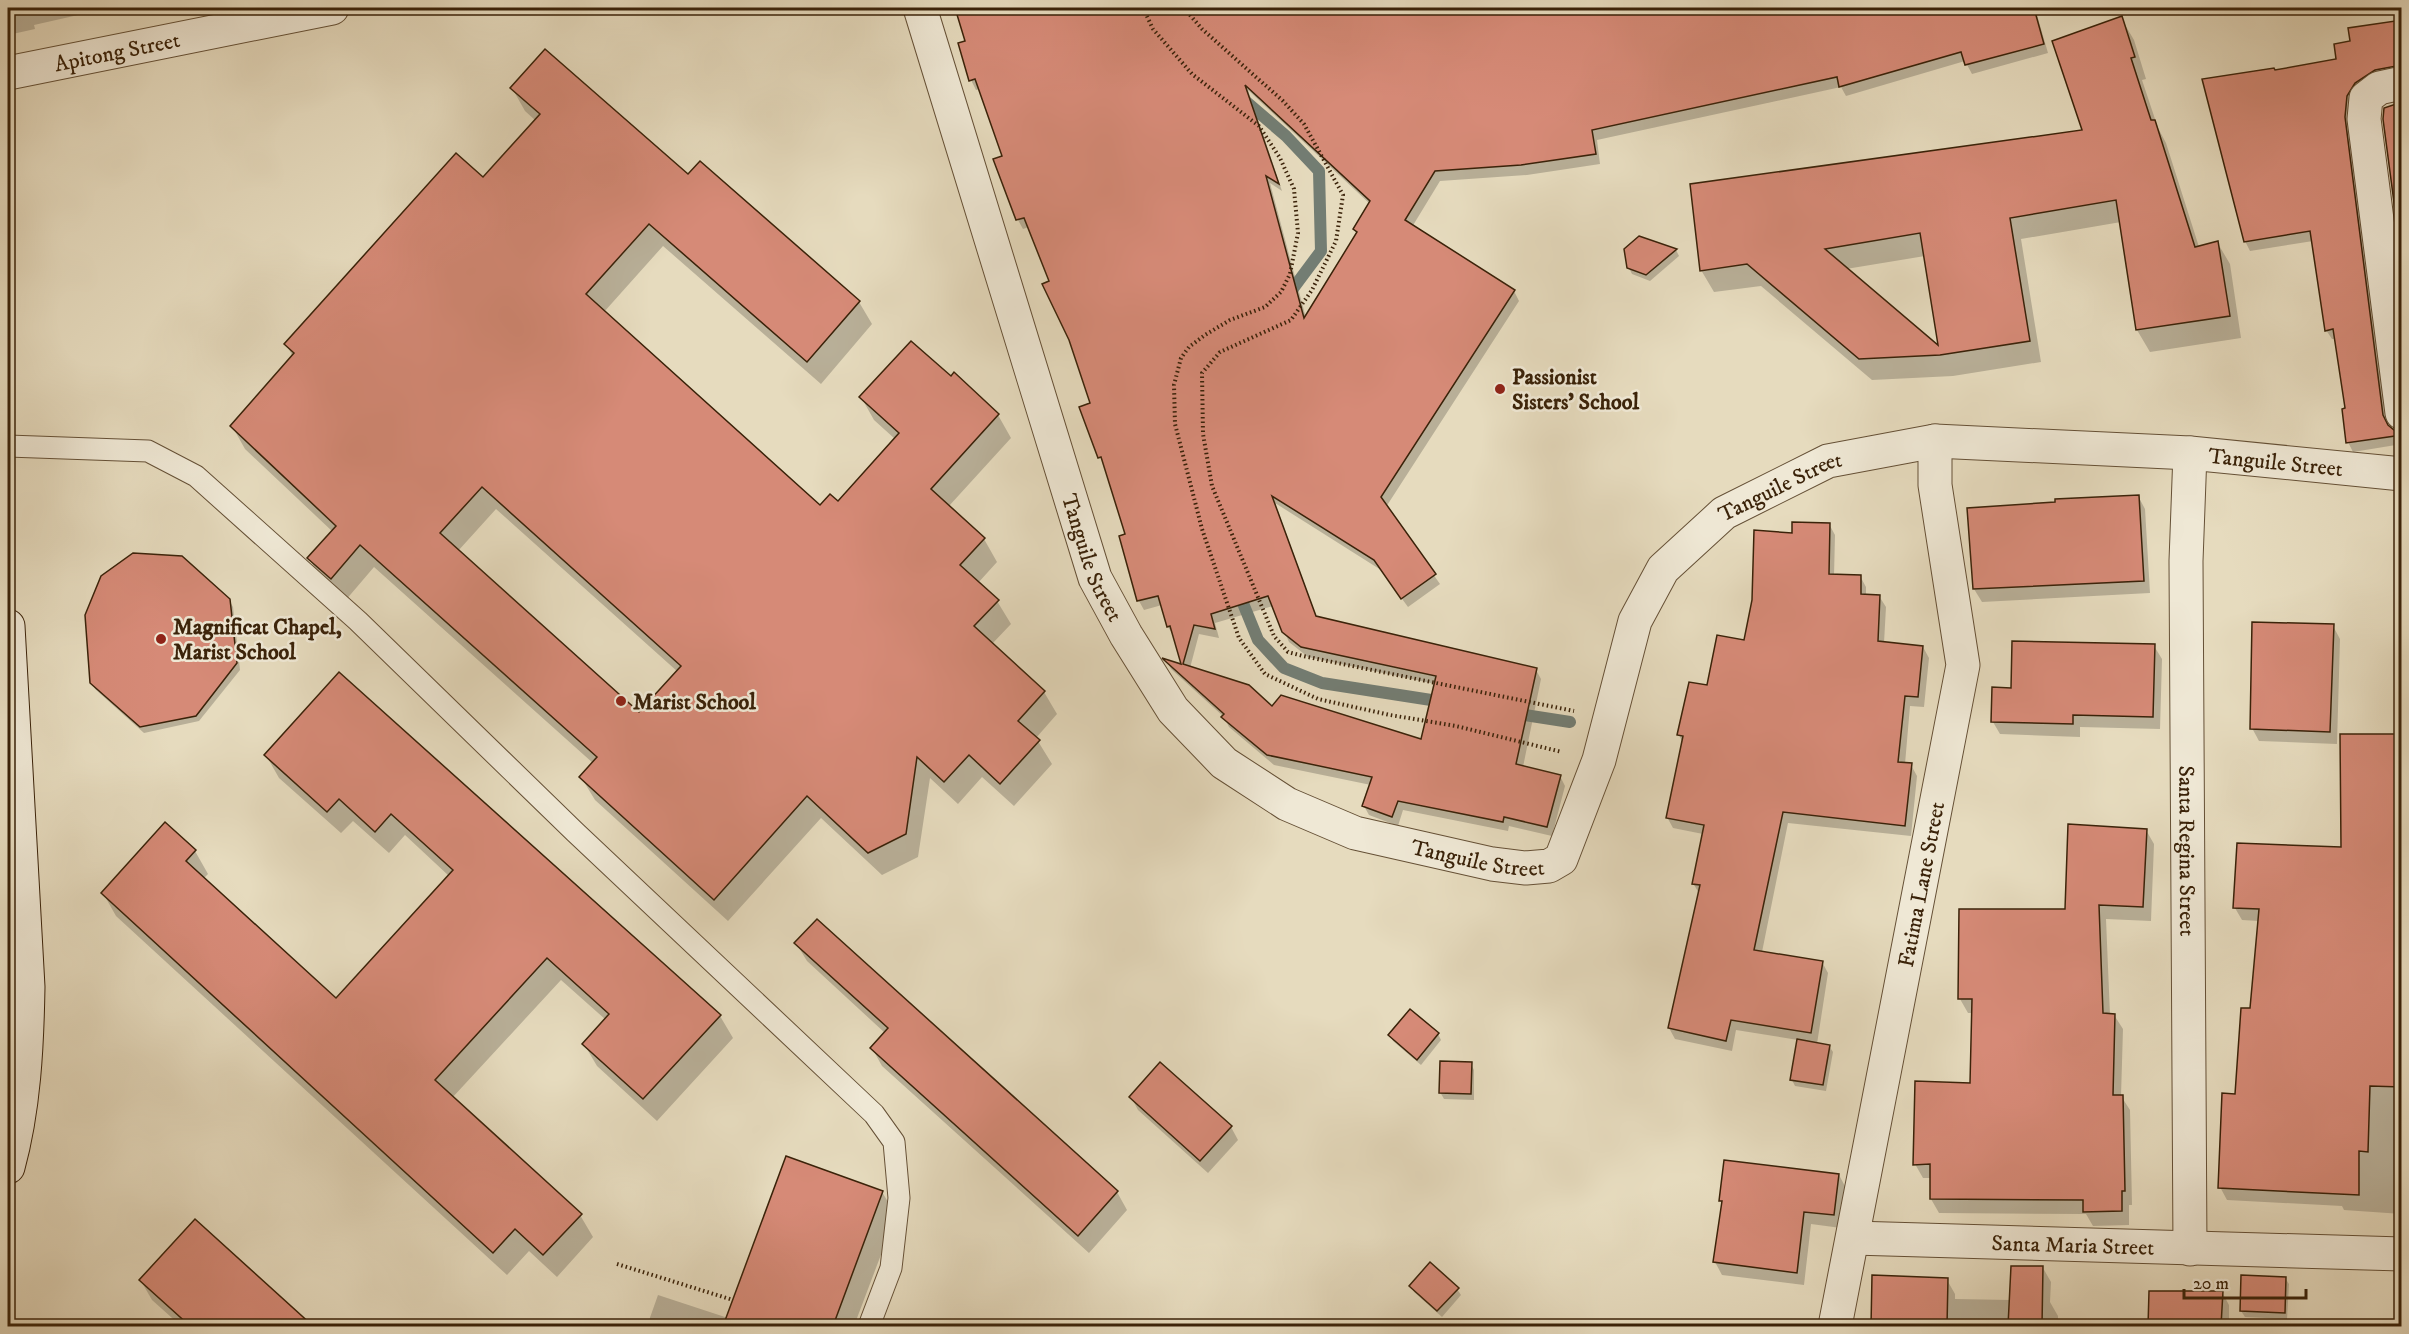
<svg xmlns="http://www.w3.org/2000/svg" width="2409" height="1334" viewBox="0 0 2409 1334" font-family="'IM FELL DW Pica',serif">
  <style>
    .shadow { fill: #0003; fill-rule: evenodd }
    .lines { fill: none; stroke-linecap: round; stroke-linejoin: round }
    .stream { stroke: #737d73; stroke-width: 12 }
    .building { fill: #d68a77; stroke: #3a2209; stroke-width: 1.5; fill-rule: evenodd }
    .lane-casing { stroke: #655036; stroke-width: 23 }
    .street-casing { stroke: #655036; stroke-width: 35 }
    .secondary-casing { stroke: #3a2209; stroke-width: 35 }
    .path { stroke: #3a2209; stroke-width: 4; stroke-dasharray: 1.5 3; stroke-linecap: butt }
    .lane { stroke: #efe8d5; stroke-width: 21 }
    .street { stroke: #efe8d5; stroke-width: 33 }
    .secondary { stroke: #efe8d5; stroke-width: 33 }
    .poi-dot { fill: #8f2418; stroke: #efe8d5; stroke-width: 2 }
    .labels { text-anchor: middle; stroke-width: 5; stroke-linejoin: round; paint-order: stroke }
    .street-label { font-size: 22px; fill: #3a2209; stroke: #efe8d5 }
    .poi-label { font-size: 22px; font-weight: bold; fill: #3a2209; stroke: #efe8d5; text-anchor: start }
  </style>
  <rect width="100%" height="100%" fill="#e6dbbe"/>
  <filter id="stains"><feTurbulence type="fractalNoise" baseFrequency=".00333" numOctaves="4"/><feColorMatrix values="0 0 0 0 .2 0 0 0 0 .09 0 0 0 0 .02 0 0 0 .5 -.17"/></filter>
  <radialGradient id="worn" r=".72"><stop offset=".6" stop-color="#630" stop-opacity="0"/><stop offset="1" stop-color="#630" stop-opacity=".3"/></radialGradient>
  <g class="shadow">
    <path d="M8 8H109L34 25 35 29 8 35Z"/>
    <path d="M956 8H2035L2048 53 1972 74 1965 61 1846 96 1841 87 1597 140 1600 164 1527 175 1440 181 1412 227 1514 291 1519 301 1386 507 1440 584 1408 607 1381 570 1275 503 1317 618 1536 670 1541 679 1523 767 1560 776 1565 786 1552 836 1509 826 1508 831 1403 810 1398 826 1369 815 1364 806 1371 785 1274 765 1229 727 1224 717 1171 669 1166 660 1183 666 1174 636 1168 627 1162 605 1144 610 1139 601 1120 537 1127 535 1106 468 1100 457 1092 404 1051 282 1029 227 1023 229 1018 220 995 160 1003 157 980 89 976 90 971 80 967 42ZM1248 90 1370 204 1354 229 1357 234 1306 318 1270 183 1282 191ZM1273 606 1289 642 1308 657 1435 684 1423 741 1273 708 1190 668 1199 634 1219 638 1215 623Z"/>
    <path d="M2121 18 2134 40 2146 79 2142 80 2158 128 2166 143 2199 247 2217 242 2230 264 2241 338 2150 352 2137 330 2121 222 2021 239 2041 362 1953 376 1872 380 1761 286 1714 292 1701 270 2084 131ZM1925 256 1940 349 1846 269Z"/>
    <path d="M2402 21V74L2350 132 2388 426 2394 431 2402 432V444L2353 452 2348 442 2347 410 2336 339H2332L2326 330 2313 241 2250 251 2245 241 2275 72 2338 61 2352 43Z"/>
    <path d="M512 88 688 177 859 302 872 324 821 384 663 246 604 312 820 507 838 503 895 439 874 420 861 397 951 379 954 375 998 415 1011 438 949 506 984 539 997 562 978 583 997 601 1011 624 992 644 1044 692 1057 714 1036 738 1052 764 1014 806 982 777 958 804 930 778 918 857 882 875 821 818 728 921 595 800 581 777 594 764 374 567 345 601 322 581 309 558 333 532 245 449 232 426 293 357 286 344 483 179 536 121 525 111ZM496 509 678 672 639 714 458 551Z"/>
    <path d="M1676 250 1679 256 1650 281 1632 274 1629 268Z"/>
    <path d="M2138 496 2145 509 2150 593 1982 602 1974 589 2057 503Z"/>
    <path d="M1829 524 1835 535 1834 576H1860L1866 587V596H1879L1886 607 1884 643 1923 647 1929 658 1924 707 1910 706 1905 764 1911 765 1917 776 1911 836 1788 823 1762 952 1822 962 1828 973 1817 1044 1829 1046 1833 1052 1826 1091 1795 1086 1792 1080 1798 1040 1736 1030 1732 1051 1675 1039 1669 1028 1700 895 1693 883 1703 834 1673 828 1667 817 1683 743 1679 735 1708 687 1745 642 1793 535Z"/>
    <path d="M229 600 233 607 240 670 199 721 144 733 95 689 92 682Z"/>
    <path d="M2333 626 2340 639 2337 744 2259 741 2252 728Z"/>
    <path d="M2154 646 2162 659 2160 729 2080 727V737L2000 734 1993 722 2012 689Z"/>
    <path d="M339 674 720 1016 733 1038 657 1121 597 1066 584 1044 606 1020 561 980 452 1098 580 1215 593 1237 557 1277 529 1251 507 1275 116 916 103 893 165 825 195 851 208 874 203 879 336 1000 449 876 405 835 389 853 353 821 341 833 279 778 266 755Z"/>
    <path d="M2402 736V1214L2344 1210 2342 1206 2227 1200 2220 1187 2251 1009 2259 921 2242 920 2235 908 2342 848Z"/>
    <path d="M2146 830 2154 844 2151 921 2106 919 2110 1015H2114L2123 1029 2121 1096 2130 1110 2132 1205H2129V1225L2093 1226 2086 1214 1939 1213 1931 1199V1178H1923L1915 1164 1972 1084 1973 1013H1968L1960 999 2066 910Z"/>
    <path d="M796 943 1117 1192 1127 1210 1089 1253 882 1066 872 1048 885 1033 807 961Z"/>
    <path d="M1438 1034 1441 1040 1421 1065 1393 1041 1390 1035Z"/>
    <path d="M1471 1064 1474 1070V1100L1444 1099 1440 1092Z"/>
    <path d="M1131 1097 1231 1127 1238 1140 1208 1173 1138 1110Z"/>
    <path d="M1839 1175 1846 1188 1841 1228 1811 1224 1804 1285 1722 1275 1715 1262 1723 1205 1721 1200Z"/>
    <path d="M882 1192 896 1215 854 1326H647L658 1295 728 1318Z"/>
    <path d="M195 1221 311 1326H181L152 1300 141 1281Z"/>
    <path d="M2043 1268 2051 1282 2050 1302 2058 1316V1326H1873L1874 1277 1947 1280 1955 1294V1299L2011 1300Z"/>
    <path d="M2285 1278 2289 1284 2287 1319 2245 1317 2241 1311Z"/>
    <path d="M1411 1286 1457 1289 1461 1295 1442 1317 1414 1292Z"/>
    <path d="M2150 1292H2222L2229 1305V1326H2149Z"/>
  </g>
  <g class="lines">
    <g class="stream">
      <path d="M1243 99 1286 136 1319 171 1321 251 1286 298"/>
      <path d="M1238 591 1258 640 1284 668 1322 683 1444 702"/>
      <path d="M1512 713 1570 722"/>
    </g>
  </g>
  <g class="building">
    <path d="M955 8H2034L2044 44 1965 65 1961 52 1839 87 1837 77 1592 130 1596 154 1521 165 1435 171 1405 220 1515 290 1381 497 1436 574 1401 599 1374 560 1272 496 1316 616 1537 668 1516 764 1561 775 1547 827 1504 817 1503 822 1398 801 1392 817 1362 806 1372 777 1267 755 1221 717 1224 714 1164 660 1162 658 1181 664 1170 626 1167 627 1158 596 1137 601 1119 536 1125 534 1101 457 1098 458 1079 407 1090 403 1069 340 1042 284 1049 281 1024 218 1016 220 993 159 1002 156 975 79 969 81 958 43 965 41ZM1245 85 1370 201 1353 229 1357 232 1304 318 1266 176 1279 184ZM1268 596 1282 632 1301 647 1436 676 1421 739 1281 695 1272 706 1249 685 1183 664 1194 625 1215 629 1211 614Z"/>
    <path d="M2122 16 2135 57 2131 58 2151 120H2155L2195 247 2218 241 2230 316 2136 330 2116 200 2010 218 2030 341 1940 355 1859 359 1747 264 1700 271 1690 184 2082 130 2052 41ZM1920 233 1938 345 1825 249Z"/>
    <path d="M2402 20V65L2375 70 2355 83 2347 96 2345 117 2383 415 2388 425 2394 430 2402 431V435L2346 443 2342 409 2345 408 2333 329 2325 331 2310 231 2244 242 2202 79 2274 68 2275 70 2336 59 2334 44 2350 41 2348 28Z"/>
    <path d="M545 49 688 174 700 161 860 301 807 362 649 224 586 294 820 505 830 494 838 501 899 433 859 397 911 341 951 376 954 372 999 414 931 489 985 538 960 565 999 600 974 626 1045 691 1018 721 1040 740 1000 784 969 755 944 782 917 757 906 834 868 853 807 796 714 900 579 777 597 757 360 545 331 579 307 558 336 526 230 426 294 353 284 344 456 153 483 177 540 114 510 88ZM482 487 681 666 639 712 440 533Z"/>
    <path d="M2402 102V263L2383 119 2384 108Z"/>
    <path d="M1639 236 1677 249 1646 275 1627 268 1624 249Z"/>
    <path d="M2139 495 2144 581 1973 589 1967 508 2055 502V499Z"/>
    <path d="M1792 522 1830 523 1829 574 1861 575V594L1880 595 1878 641 1923 646 1918 697 1905 696 1898 762 1912 763 1905 826 1783 812 1754 950 1823 961 1811 1033 1731 1020 1726 1041 1668 1028 1700 885 1692 884 1704 825 1666 818 1683 736 1677 735 1689 682 1707 685 1717 635 1744 640 1752 600 1754 530 1792 533Z"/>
    <path d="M133 553 182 556 230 599 237 663 196 716 140 727 90 683 85 615 101 576Z"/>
    <path d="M2252 622 2334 624 2330 732 2250 729Z"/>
    <path d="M2012 641 2155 644 2153 717 2073 715V724L1991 722 1992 687 2011 688Z"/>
    <path d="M339 672 721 1015 643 1099 582 1044 609 1014 547 958 435 1080 582 1214 543 1255 515 1229 493 1253 101 893 165 822 196 850 186 861 336 998 453 870 391 814 375 832 339 799 327 812 264 755Z"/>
    <path d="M2340 734H2402V1087L2370 1086 2368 1152 2359 1151V1195L2218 1188 2222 1093 2235 1094 2241 1008H2250L2259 909 2233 908 2237 843 2341 847Z"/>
    <path d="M2068 824 2147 829 2143 907 2099 905 2103 1013 2115 1014 2113 1095H2123L2125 1191H2122V1211L2083 1212V1200L1930 1199V1164L1913 1165 1915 1081 1970 1083 1972 999H1958L1959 909H2065Z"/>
    <path d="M817 919 1118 1191 1078 1236 870 1048 888 1028 794 943Z"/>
    <path d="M1410 1009 1439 1033 1417 1060 1388 1035Z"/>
    <path d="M1797 1039 1830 1045 1823 1085 1790 1080Z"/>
    <path d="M1440 1061 1472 1062 1471 1094 1439 1093Z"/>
    <path d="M1160 1062 1232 1126 1200 1161 1129 1097Z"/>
    <path d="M786 1156 883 1191 833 1326H723Z"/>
    <path d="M1724 1160 1839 1174 1834 1215 1804 1212 1797 1273 1713 1262 1722 1201H1719Z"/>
    <path d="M195 1219 313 1326H190L139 1280Z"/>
    <path d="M1430 1262 1459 1288 1437 1311 1409 1286Z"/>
    <path d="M2011 1266H2043L2042 1326H2008Z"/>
    <path d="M1872 1275 1948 1278 1947 1326H1871Z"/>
    <path d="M2241 1275 2286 1277 2285 1313 2240 1311Z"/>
    <path d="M2149 1291H2223L2221 1326H2148Z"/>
  </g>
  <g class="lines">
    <g class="lane-casing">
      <path id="lane" d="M8 446 148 451 196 476 358 621 575 832 874 1114 894 1142 899 1198 891 1268 869 1326"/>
    </g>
    <g class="street-casing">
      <g id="street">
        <path id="s1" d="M920 8 1095 578 1126 635 1173 710 1224 763 1287 804 1355 833 1492 864 1526 868 1549 866 1561 859 1599 760 1635 621 1663 569 1724 513 1828 461 1935 441 2190 453 2402 474"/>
        <path id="s2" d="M8 73 332 8"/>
        <path d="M2402 83 2379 88 2366 98 2364 119 2402 413"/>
        <path id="s3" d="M2190 453 2186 561 2190 1249"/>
        <path id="s4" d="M1853 1238 2402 1254"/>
        <path id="s5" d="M1835 1326 1963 665 1935 485V441"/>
      </g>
    </g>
    <g class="secondary-casing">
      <path id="secondary" d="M8 626 28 987C27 1046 24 1109 8 1167"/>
    </g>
    <g class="path">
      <path d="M1143 8 1153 29 1192 74 1259 126 1280 158 1294 189 1298 233 1290 274 1281 292 1265 307 1230 320 1205 335 1189 347 1181 358 1174 385 1175 424 1202 529 1239 638 1265 674 1318 699 1390 715 1456 726 1562 752"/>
      <path d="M1184 8 1202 29 1283 101 1304 124 1343 195 1336 241 1312 290 1291 320 1220 352 1202 373 1203 434 1212 486 1274 636 1288 652 1303 656 1574 711"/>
      <path d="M617 1264 733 1300"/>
    </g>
    <use href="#lane" class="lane"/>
    <use href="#street" class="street"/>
    <use href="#secondary" class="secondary"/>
  </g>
  <g class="poi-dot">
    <circle cx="1500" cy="389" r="6"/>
    <circle cx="161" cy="639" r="6"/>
    <circle cx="621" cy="701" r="6"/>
  </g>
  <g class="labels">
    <g class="street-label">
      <text dy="8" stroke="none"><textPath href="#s2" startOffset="111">Apitong Street</textPath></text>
      <text dy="8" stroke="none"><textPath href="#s1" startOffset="2142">Tanguile Street</textPath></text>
      <text dy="8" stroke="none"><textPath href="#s1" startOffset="1638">Tanguile Street</textPath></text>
      <text dy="8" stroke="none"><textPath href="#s1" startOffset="576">Tanguile Street</textPath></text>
      <text dy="8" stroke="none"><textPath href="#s3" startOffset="398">Santa Regina Street</textPath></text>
      <text dy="8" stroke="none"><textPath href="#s1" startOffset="1098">Tanguile Street</textPath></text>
      <text dy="8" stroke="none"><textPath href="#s5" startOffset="450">Fatima Lane Street</textPath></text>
      <text dy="8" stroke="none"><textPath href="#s4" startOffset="220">Santa Maria Street</textPath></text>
    </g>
    <g class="poi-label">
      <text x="1512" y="384">Passionist<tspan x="1512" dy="25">Sisters' School</tspan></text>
      <text x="173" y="634">Magnificat Chapel,<tspan x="173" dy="25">Marist School</tspan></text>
      <text x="633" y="709">Marist School</text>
    </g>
  </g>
  <rect width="2409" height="1334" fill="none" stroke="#e6dbbe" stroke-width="30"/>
  <rect x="9" y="9" width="2391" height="1316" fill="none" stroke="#3a2209" stroke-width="3"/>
  <rect x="15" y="15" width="2379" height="1304" fill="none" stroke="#3a2209" stroke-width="1.5"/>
  <path d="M2184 1289v9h122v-9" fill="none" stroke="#3a2209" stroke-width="3"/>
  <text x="2193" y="1289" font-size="18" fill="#3a2209" stroke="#efe8d5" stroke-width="4.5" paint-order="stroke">20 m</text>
  <rect width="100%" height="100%" filter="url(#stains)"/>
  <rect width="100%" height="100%" fill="url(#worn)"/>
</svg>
